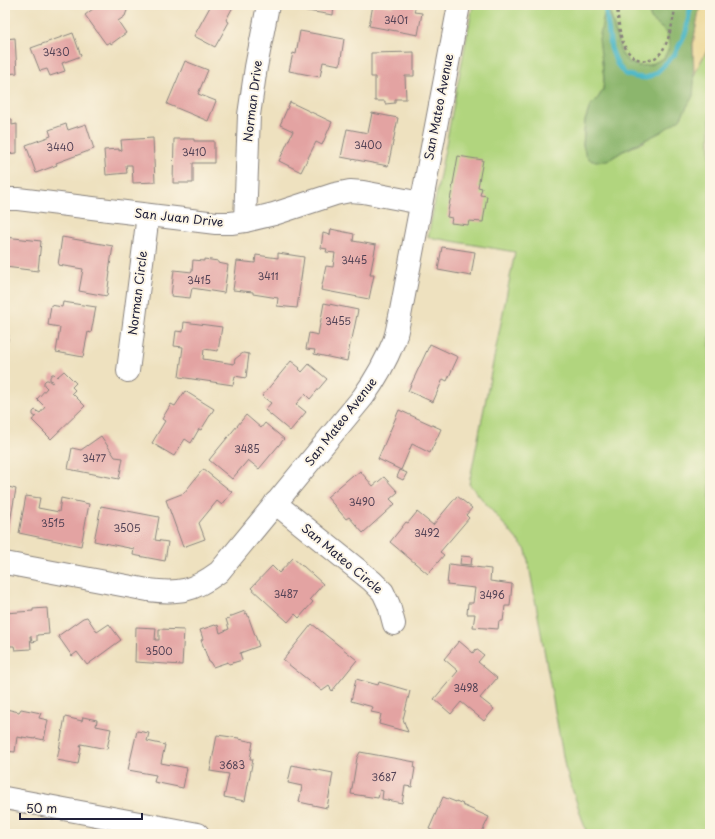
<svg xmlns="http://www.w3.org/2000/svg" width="715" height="839" viewBox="0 0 715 839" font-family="'Playpen Sans',sans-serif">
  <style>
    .green { fill: #b1d57e; stroke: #6a7c5c }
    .forest { fill: #8cb66d; stroke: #576c54 }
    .sand { fill: #eeda9e; stroke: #887e6c }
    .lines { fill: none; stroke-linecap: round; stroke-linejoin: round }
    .stream { stroke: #4ab6c6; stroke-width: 5 }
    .building { fill: #e3a3a2 }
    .minor-casing { stroke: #88827d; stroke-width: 24 }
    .path { stroke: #88827d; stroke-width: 2.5; stroke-dasharray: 3 3; stroke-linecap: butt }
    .minor { stroke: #fff; stroke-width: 22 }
    .labels { text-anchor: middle; stroke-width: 4; stroke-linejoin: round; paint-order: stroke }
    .number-label { font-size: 10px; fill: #524255 }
    .street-label { font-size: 12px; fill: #22223b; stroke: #fcf5e5 }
  </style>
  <rect width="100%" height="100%" fill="#fcf5e5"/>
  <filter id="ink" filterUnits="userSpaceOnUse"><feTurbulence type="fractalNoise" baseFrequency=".025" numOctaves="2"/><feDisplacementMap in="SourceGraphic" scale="8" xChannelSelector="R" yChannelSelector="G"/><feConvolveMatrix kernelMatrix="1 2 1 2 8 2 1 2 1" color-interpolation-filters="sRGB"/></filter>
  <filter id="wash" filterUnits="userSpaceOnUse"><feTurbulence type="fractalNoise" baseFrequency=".012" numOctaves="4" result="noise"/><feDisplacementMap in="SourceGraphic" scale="16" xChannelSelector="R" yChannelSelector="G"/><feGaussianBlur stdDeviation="0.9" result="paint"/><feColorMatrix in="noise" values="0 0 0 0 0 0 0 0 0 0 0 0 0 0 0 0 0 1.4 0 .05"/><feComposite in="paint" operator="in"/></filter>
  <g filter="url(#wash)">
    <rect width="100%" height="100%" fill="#eee1bf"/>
    <path class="green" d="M473 5H647L651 19 667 33 670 46 664 58 650 65 638 66 628 62 621 53 610 13 602 61 604 78 603 90 598 98 590 106 585 121 583 145 586 156 607 161 623 151 644 142 694 83V75L703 57 710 46V834H587L565 767 530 571 526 550 469 484 515 252 428 237Z"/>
    <path class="forest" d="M647 5H700L693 44 694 83 693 96 680 119 661 132 623 151 607 161H592L586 156 583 145 585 121 590 106 598 98 603 90 604 78 599 39 604 15 610 12 621 53 628 62 638 66 650 65 664 58 670 46 667 33 651 19Z"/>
    <path class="sand" d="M700 5H710V46L703 57 694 75 693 44Z"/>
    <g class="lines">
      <path class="stream" d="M605 5 611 48 617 64 625 74 635 77 646 78 656 73 675 54 686 32 691 5"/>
    </g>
    <g id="blocks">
      <g class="building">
        <path d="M98 5H129L125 16 118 21 126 33 111 44 110 42 106 44 85 15Z"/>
        <path d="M211 5H234L226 20 229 22 215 47 194 36Z"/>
        <path d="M302 5H334L333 15 301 10Z"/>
        <path d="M373 5H382L393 7V5H416L414 12 422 13 418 35 369 26Z"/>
        <path d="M300 31 344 39 340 65 323 62 320 77 289 71 293 53 296 54Z"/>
        <path d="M73 33 81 56 62 63 65 71 50 76 47 69 40 71 31 48Z"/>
        <path d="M15 38 17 73 5 74V39Z"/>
        <path d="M414 52V76H405L406 99H395V103L385 104V101H375V77H371V53Z"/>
        <path d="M185 61 208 70 198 94 216 101 208 121 167 104Z"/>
        <path d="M290 102 332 122 322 145 316 142 301 172 279 161 293 131 280 125Z"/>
        <path d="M372 113 398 118 388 166 341 157 347 129 368 133Z"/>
        <path d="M5 119H12V125L17 124V153L5 154Z"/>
        <path d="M66 124 68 130 86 124 94 149 56 163 57 165 36 173 26 145 51 136 49 130Z"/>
        <path d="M153 138 155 182 133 183 132 165H126L127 173 106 175 104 150 119 149V151L122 150 121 140Z"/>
        <path d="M174 139H194V141H214V163H193V183H173Z"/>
        <path d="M458 156 483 160 478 187 482 188 480 195 487 196 483 222 469 221 468 225 451 223 452 218 447 217Z"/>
        <path d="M331 229 354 234 353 241 376 245 370 275H374L369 299 321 290 326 266 333 267 335 253 326 252 327 249 321 248 323 233 330 235Z"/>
        <path d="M5 237 41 241 38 271 5 267Z"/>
        <path d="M62 237 113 246 109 272H110L107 296 79 291 83 269 58 265Z"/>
        <path d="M442 247 475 252 471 276 438 270Z"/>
        <path d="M278 253 304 257 297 308 277 306 278 298 253 294V292L233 290 237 261 255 263 256 255 278 258Z"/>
        <path d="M204 259 218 261V263L228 265 224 293 192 288 190 298 171 296 174 270 192 272 193 260 204 261Z"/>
        <path d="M63 302 96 307 91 333 88 332 83 357 56 352 60 328H59V327L48 325 51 305 62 307Z"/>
        <path d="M324 303 358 310 352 339H351L347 361 314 354 315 350 306 349 309 333 318 335Z"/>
        <path d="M184 322 222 327 218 351 204 349 203 359 234 364 235 359 243 353 249 354 246 378 235 376 233 385 179 377 183 347 174 346 176 331 183 332Z"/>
        <path d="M5 334 9 335 6 349H5Z"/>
        <path d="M430 344 458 357 447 381 443 379 433 402 408 391Z"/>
        <path d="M291 361 300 368 299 369 302 372 309 364 327 379 310 399 305 394 296 404 306 412 290 431 265 410 271 403 262 396Z"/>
        <path d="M64 371 76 383 72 387 75 390 72 393 85 406 51 439 32 420 36 417 33 415V412L35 410 40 413 45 407 37 399 47 388 44 385V382L46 380H48L52 383 53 381 50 380V377L52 374H54L57 377Z"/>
        <path d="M185 391 214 409 201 430 199 429 191 443 185 439 174 456 152 443 165 421 162 419 171 404 175 406Z"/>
        <path d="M399 410 441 429 430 453 412 444 401 470 378 459Z"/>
        <path d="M246 415 261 428 265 423 284 439 259 469 248 460 232 479 209 460Z"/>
        <path d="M101 436 115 457 123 458 119 479 68 469 72 448 81 450Z"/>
        <path d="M203 469 232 492 222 505 217 501 199 523 205 539 183 547 166 500 184 493Z"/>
        <path d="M400 470 407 473 403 480 397 477Z"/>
        <path d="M360 471 373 486 384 477 398 492 390 499 395 504 363 533 349 517 346 519 327 497 353 475 354 476Z"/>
        <path d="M5 486 16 489 8 533H5Z"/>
        <path d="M26 496 40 498 38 508 59 512 61 498 89 504 81 546 19 533Z"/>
        <path d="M457 496 472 508 466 515 469 518 440 552 444 555 428 574 390 542 406 522 408 523 417 512 433 525Z"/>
        <path d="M101 506 159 517 155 540 168 542 165 561 133 555 134 549 94 541Z"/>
        <path d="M461 556 472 557 471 565 460 564Z"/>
        <path d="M293 558 302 566H303L323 584 310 599 313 602 299 618 295 614 288 622 251 588 272 566 279 573Z"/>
        <path d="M449 564 491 569 490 581 512 584 510 606H505L503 621H499L498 629 473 627 475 614H467L468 603H473L475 588 447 585Z"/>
        <path d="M47 608 49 634 37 635V641L32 642 31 636H30L31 649 15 650 14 646H5V613L33 611V609Z"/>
        <path d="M245 611V614L247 613 259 646 240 653 242 660 229 664 228 662 213 667 210 662H209L201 640 203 639 200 630 215 625 216 626 218 625 220 633 229 629 226 619 230 618 229 617Z"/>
        <path d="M87 617 97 632 109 624 121 640 87 665 77 652 72 656 58 636 83 618Z"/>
        <path d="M312 624 357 660 332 691 329 686 322 691 283 660Z"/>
        <path d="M136 627 156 628 155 640H159V629L184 630 182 665 135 662Z"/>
        <path d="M459 641 473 653 476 649 484 655 478 662 497 678 480 698 494 709 484 721 461 702 451 714 434 699 458 671 444 659Z"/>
        <path d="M356 679 378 685 379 682 410 691 403 719 408 732 379 724 381 714 371 712 373 707 351 701Z"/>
        <path d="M6 709 19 712 21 709 41 713 39 718 48 720 44 740 35 738V739L22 737 23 738 17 737 15 752 5 751V714Z"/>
        <path d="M65 717 82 721 83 717 97 720 96 726 111 729 107 749 81 744 80 747H81L78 764 57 760Z"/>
        <path d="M137 731 149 733 147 741 165 745 161 763 187 768 183 788 154 782 156 775 128 770Z"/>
        <path d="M217 735 239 738V739L253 742 250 759H253L245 801 224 797 229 774 210 771Z"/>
        <path d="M360 752 415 762 414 768H415L412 787 405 786 402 803 382 799 383 791 380 790 378 798 351 794 357 758Z"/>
        <path d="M292 765 333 773 327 808 299 802 302 786 288 783Z"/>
        <path d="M443 797 456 802V801L463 804 462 805 489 817 481 834H478L471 831 470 834H440L429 829Z"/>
      </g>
    </g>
  </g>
  <g filter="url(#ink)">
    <use href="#blocks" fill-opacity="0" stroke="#88827d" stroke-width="1"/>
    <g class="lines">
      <g class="minor-casing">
        <g id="minor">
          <path d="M5 199H18L216 223H231L245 221 274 214 335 194 350 191 363 192 421 203"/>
          <path d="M245 221 249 115 256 67 268 5"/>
          <path d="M128 371 148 215"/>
          <path d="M275 503 372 581 383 592 389 605 394 624"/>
          <path d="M5 563 148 590C180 594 193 591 219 572L363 397C376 379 386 361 394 341 397 333 398 324 400 316L459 5"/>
          <path d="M5 798 198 834"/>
        </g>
      </g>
      <path class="path" d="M617 5C618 16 619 35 624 45 628 53 633 59 642 60 668 65 672 22 676 5"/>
      <use href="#minor" class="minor"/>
    </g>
  </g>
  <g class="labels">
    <g class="number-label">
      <text x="396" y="24">3401</text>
      <text x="56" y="56">3430</text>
      <text x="368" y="149">3400</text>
      <text x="60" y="151">3440</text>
      <text x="194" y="156">3410</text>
      <text x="354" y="264">3445</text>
      <text x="268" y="280">3411</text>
      <text x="199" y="284">3415</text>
      <text x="338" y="325">3455</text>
      <text x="247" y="453">3485</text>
      <text x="94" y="462">3477</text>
      <text x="362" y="506">3490</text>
      <text x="53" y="527">3515</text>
      <text x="127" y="532">3505</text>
      <text x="427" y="537">3492</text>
      <text x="286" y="598">3487</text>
      <text x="492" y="599">3496</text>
      <text x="159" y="655">3500</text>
      <text x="466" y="692">3498</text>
      <text x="232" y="769">3683</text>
      <text x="384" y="781">3687</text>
    </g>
    <g class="street-label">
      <text transform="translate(253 101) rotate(-83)" y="4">Norman Drive</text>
      <text transform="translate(439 107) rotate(-79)" y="4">San Mateo Avenue</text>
      <text transform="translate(179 218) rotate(6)" y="4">San Juan Drive</text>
      <text transform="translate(138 293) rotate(-83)" y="4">Norman Circle</text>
      <text transform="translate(341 422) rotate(-52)" y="4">San Mateo Avenue</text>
      <text transform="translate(342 559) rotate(40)" y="4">San Mateo Circle</text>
    </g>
  </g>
  <rect width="715" height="839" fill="none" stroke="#fcf5e5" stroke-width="20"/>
  <path d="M20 813v6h122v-6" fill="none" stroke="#22223b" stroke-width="2"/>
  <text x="26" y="813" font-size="12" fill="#22223b" stroke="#fcf5e5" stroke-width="3" paint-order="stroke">50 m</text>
</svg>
